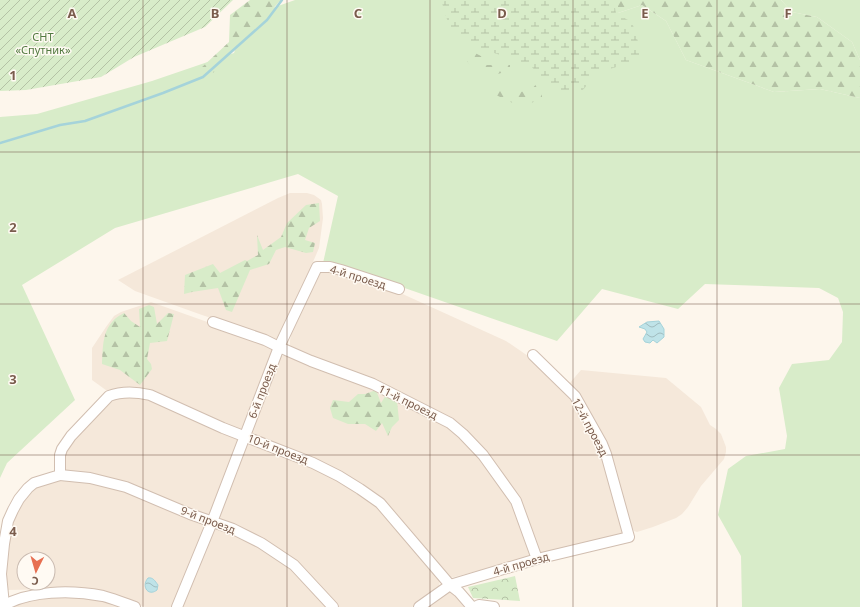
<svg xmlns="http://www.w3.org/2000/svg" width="860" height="607" viewBox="0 0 860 607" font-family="'Noto Sans',sans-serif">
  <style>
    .residential { fill: #f5e8da; fill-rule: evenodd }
    .grass { fill: #d8ecc9 }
    .forest { fill: url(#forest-firs) }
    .wetland { fill: url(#wetland-marsh) }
    .park { fill: url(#park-crowns) }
    .garden { fill: url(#garden-furrows) }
    .water { fill: url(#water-waves); stroke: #a5d3da }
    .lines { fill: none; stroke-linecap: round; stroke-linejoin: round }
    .stream { stroke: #a5d3da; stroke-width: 2.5 }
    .minor-casing { stroke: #d1beb0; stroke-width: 12 }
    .minor { stroke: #fff; stroke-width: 10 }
    .grid { fill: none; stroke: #7a5c4d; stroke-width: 1; stroke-opacity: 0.55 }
    .labels { text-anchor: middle; stroke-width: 3; stroke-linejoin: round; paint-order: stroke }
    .park-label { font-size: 11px; fill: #537a41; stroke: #fffaf3 }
    .street-label { font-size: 11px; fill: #7a5c4d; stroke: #fffaf3 }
    .grid-label { font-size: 13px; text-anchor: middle; font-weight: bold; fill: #7a5c4d; stroke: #fffaf3; stroke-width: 3; stroke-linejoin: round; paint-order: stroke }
  </style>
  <defs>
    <pattern id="forest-firs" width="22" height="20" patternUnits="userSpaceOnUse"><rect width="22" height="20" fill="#d8ecc9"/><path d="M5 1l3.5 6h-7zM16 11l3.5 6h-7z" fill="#b4c2a5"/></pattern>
    <pattern id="wetland-marsh" width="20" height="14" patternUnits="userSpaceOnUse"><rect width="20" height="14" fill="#d8ecc9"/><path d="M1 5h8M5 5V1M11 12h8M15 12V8" fill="none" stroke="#b4c2a5"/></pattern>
    <pattern id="park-crowns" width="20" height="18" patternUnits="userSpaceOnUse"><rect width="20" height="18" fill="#d8ecc9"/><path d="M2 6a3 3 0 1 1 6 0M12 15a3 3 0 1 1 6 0" fill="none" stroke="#b4c2a5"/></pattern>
    <pattern id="garden-furrows" width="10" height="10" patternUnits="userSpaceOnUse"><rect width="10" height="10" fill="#d8ecc9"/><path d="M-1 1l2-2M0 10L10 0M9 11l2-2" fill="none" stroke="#b4c2a5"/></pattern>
    <pattern id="water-waves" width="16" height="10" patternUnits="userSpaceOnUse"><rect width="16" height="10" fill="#bfe3e8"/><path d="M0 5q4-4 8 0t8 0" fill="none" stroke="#a0bbbe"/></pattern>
  </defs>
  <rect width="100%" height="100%" fill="#fdf6ec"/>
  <g class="residential">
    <path d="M290 193H307L314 195 321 200 322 204 323 218 319 248 279 341 278 342 265 336 202 315 135 291 118 280 278 198Z"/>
    <path d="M328 270 396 291 506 341 531 358 573 398 599 445 623 531 622 533 620 534 542 554 541 553 537 548 520 502 464 430 292 348 290 345V341L291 334 318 271Z"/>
    <path d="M151 302 264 342 274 350 243 431 151 393H110L92 380V348L106 327 114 316 121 312Z"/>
    <path d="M282 356H290L374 387 445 423 482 459 513 502 531 550 530 555 523 559 450 578 380 499 254 436 252 434V429L280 358Z"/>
    <path d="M581 370 666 378 701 407 710 425 716 429 721 434 726 447V452L724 459 701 486 688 507 682 514 676 518 653 527 637 532 634 531 632 527 607 447 569 384Z"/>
    <path d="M140 396 236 438 238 439V442L213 510 206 516 68 473 64 468V451L112 397Z"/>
    <path d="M249 443 312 466 356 490 380 509 440 580 439 586 412 607H337L308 575 221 521 220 516 247 445Z"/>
    <path d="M56 479H73L118 487 204 523 206 527 174 607H145L127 600 71 589 4 590 6 548 12 517 32 489ZM24 559H48V583H24Z"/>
    <path d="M216 529H220L238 536 263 549 294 572 329 607H181L213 530Z"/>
    <path d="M449 588 465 607H425Z"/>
    <path d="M70 596 104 600 127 607H11L29 601Z"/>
  </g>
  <g class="grass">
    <path d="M295 0H618V13L642 5 666 21 686 60 774 92 820 89 860 98V607H742L741 556 718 515 728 469 746 456 785 449 787 436 779 388 792 364 829 360 842 342 843 312 838 298 819 288 705 284 678 309 602 289 557 341 353 270 323 263 338 196 298 174 115 228 22 285 75 400 7 463 0 478V117L37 114 152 81 234 53 247 17Z"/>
    <path d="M781 0H860V60L852 42 817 17 792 12Z"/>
  </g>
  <g class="forest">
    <path d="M250 0H283L279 2 213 73 200 69 229 42 230 15Z"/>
    <path d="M618 0H781L792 12 817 17 852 42 860 60V98L820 89 774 92 686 60 666 21 642 5 618 13Z"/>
    <path d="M471 51 483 57 486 65H510V70L495 75 472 67 466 60Z"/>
    <path d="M540 80 542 87V98L529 104 517 105 496 95 494 85 517 92 530 91Z"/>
    <path d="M319 203 320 221 309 228 305 240 315 243 313 252 306 253 285 247 276 250 269 264 250 270 232 312 226 310 218 288 192 292 184 294 185 275 213 264 220 273 245 260 247 261 258 255 257 235 263 250 281 237 287 223 306 205Z"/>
    <path d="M149 305 154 307 157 324 168 313 174 314 167 341 150 343 147 359 151 364 152 369 140 385 120 370 102 364C103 347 102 330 116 318 118 316 121 315 124 313L131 321 140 327 139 309Z"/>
    <path d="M376 390 381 403 386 395 397 401 399 420 392 427 388 436 382 423 376 431 365 424H348L333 418 330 408 333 400 349 402 358 394H365Z"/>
  </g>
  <path class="wetland" d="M446 0H614L616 14 632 22 643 58 598 73 581 92 552 90 531 66 480 48 449 26 442 3Z"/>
  <path class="park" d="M515 576 520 601 473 598 468 587Z"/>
  <path class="garden" d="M0 0H233L205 27 134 57 101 77 26 90 0 91Z"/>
  <g class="water">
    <path d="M659 321 664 329V337L657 343 653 340 650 343 645 342 643 339 647 332 645 329 639 327 647 322Z"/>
    <path d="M148 578C153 577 155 581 158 585L157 590C148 597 141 586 148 578Z"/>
  </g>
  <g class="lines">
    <path class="stream" d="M0 143 60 125 85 121 163 93 203 77 267 20 282 0"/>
    <g class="minor-casing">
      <g id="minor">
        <path d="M213 322 265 340 279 347 311 361 373 384 450 423 463 434 483 455 516 501 537 559"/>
        <path d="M60 475 90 478 126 487 190 514 233 529 261 543 294 565 333 607"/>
        <path d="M4 605 1 574 4 544 8 521 13 510 19 499 28 488 34 483 60 475V455L62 449 71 436 109 396C122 391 137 392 150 395L223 428 313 463 339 476 360 489 380 503 450 585 459 592 472 607"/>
        <path d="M1 607C29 590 72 590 103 596 114 599 124 603 135 607"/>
        <path d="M177 607 212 522 279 347 317 267H330L341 270 399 289"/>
        <path d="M419 607 450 585 537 559 629 537 606 454 602 444 575 396 533 355"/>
        <path d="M475 607 479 605 494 607"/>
      </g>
    </g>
    <use href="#minor" class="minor"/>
  </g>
  <path class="grid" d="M143 0V607M287 0V607M430 0V607M573 0V607M717 0V607M0 152H860M0 304H860M0 455H860"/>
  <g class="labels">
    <g class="park-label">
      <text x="43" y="41">СНТ<tspan x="43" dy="13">«Спутник»</tspan></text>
    </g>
    <g class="street-label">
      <text transform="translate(358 277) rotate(17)" y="4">4-й проезд</text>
      <text transform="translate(262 391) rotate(-69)" y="4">6-й проезд</text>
      <text transform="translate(408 402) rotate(26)" y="4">11-й проезд</text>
      <text transform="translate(590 427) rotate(62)" y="4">12-й проезд</text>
      <text transform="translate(278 449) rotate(21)" y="4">10-й проезд</text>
      <text transform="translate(208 520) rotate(21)" y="4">9-й проезд</text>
      <text transform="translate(521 564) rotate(-16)" y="4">4-й проезд</text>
    </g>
  </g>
  <g class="grid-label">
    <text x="72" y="18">A</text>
    <text x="215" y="18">B</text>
    <text x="358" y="18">C</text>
    <text x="502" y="18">D</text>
    <text x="645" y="18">E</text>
    <text x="788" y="18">F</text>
    <text x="13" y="80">1</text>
    <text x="13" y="232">2</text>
    <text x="13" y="384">3</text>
    <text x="13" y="536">4</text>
  </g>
  <g transform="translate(36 571) rotate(185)"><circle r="19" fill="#fffaf3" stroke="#cabbb1"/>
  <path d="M0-3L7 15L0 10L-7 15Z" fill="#e76f51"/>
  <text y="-6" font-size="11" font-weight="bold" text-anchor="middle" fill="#7a5c4d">С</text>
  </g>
</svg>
